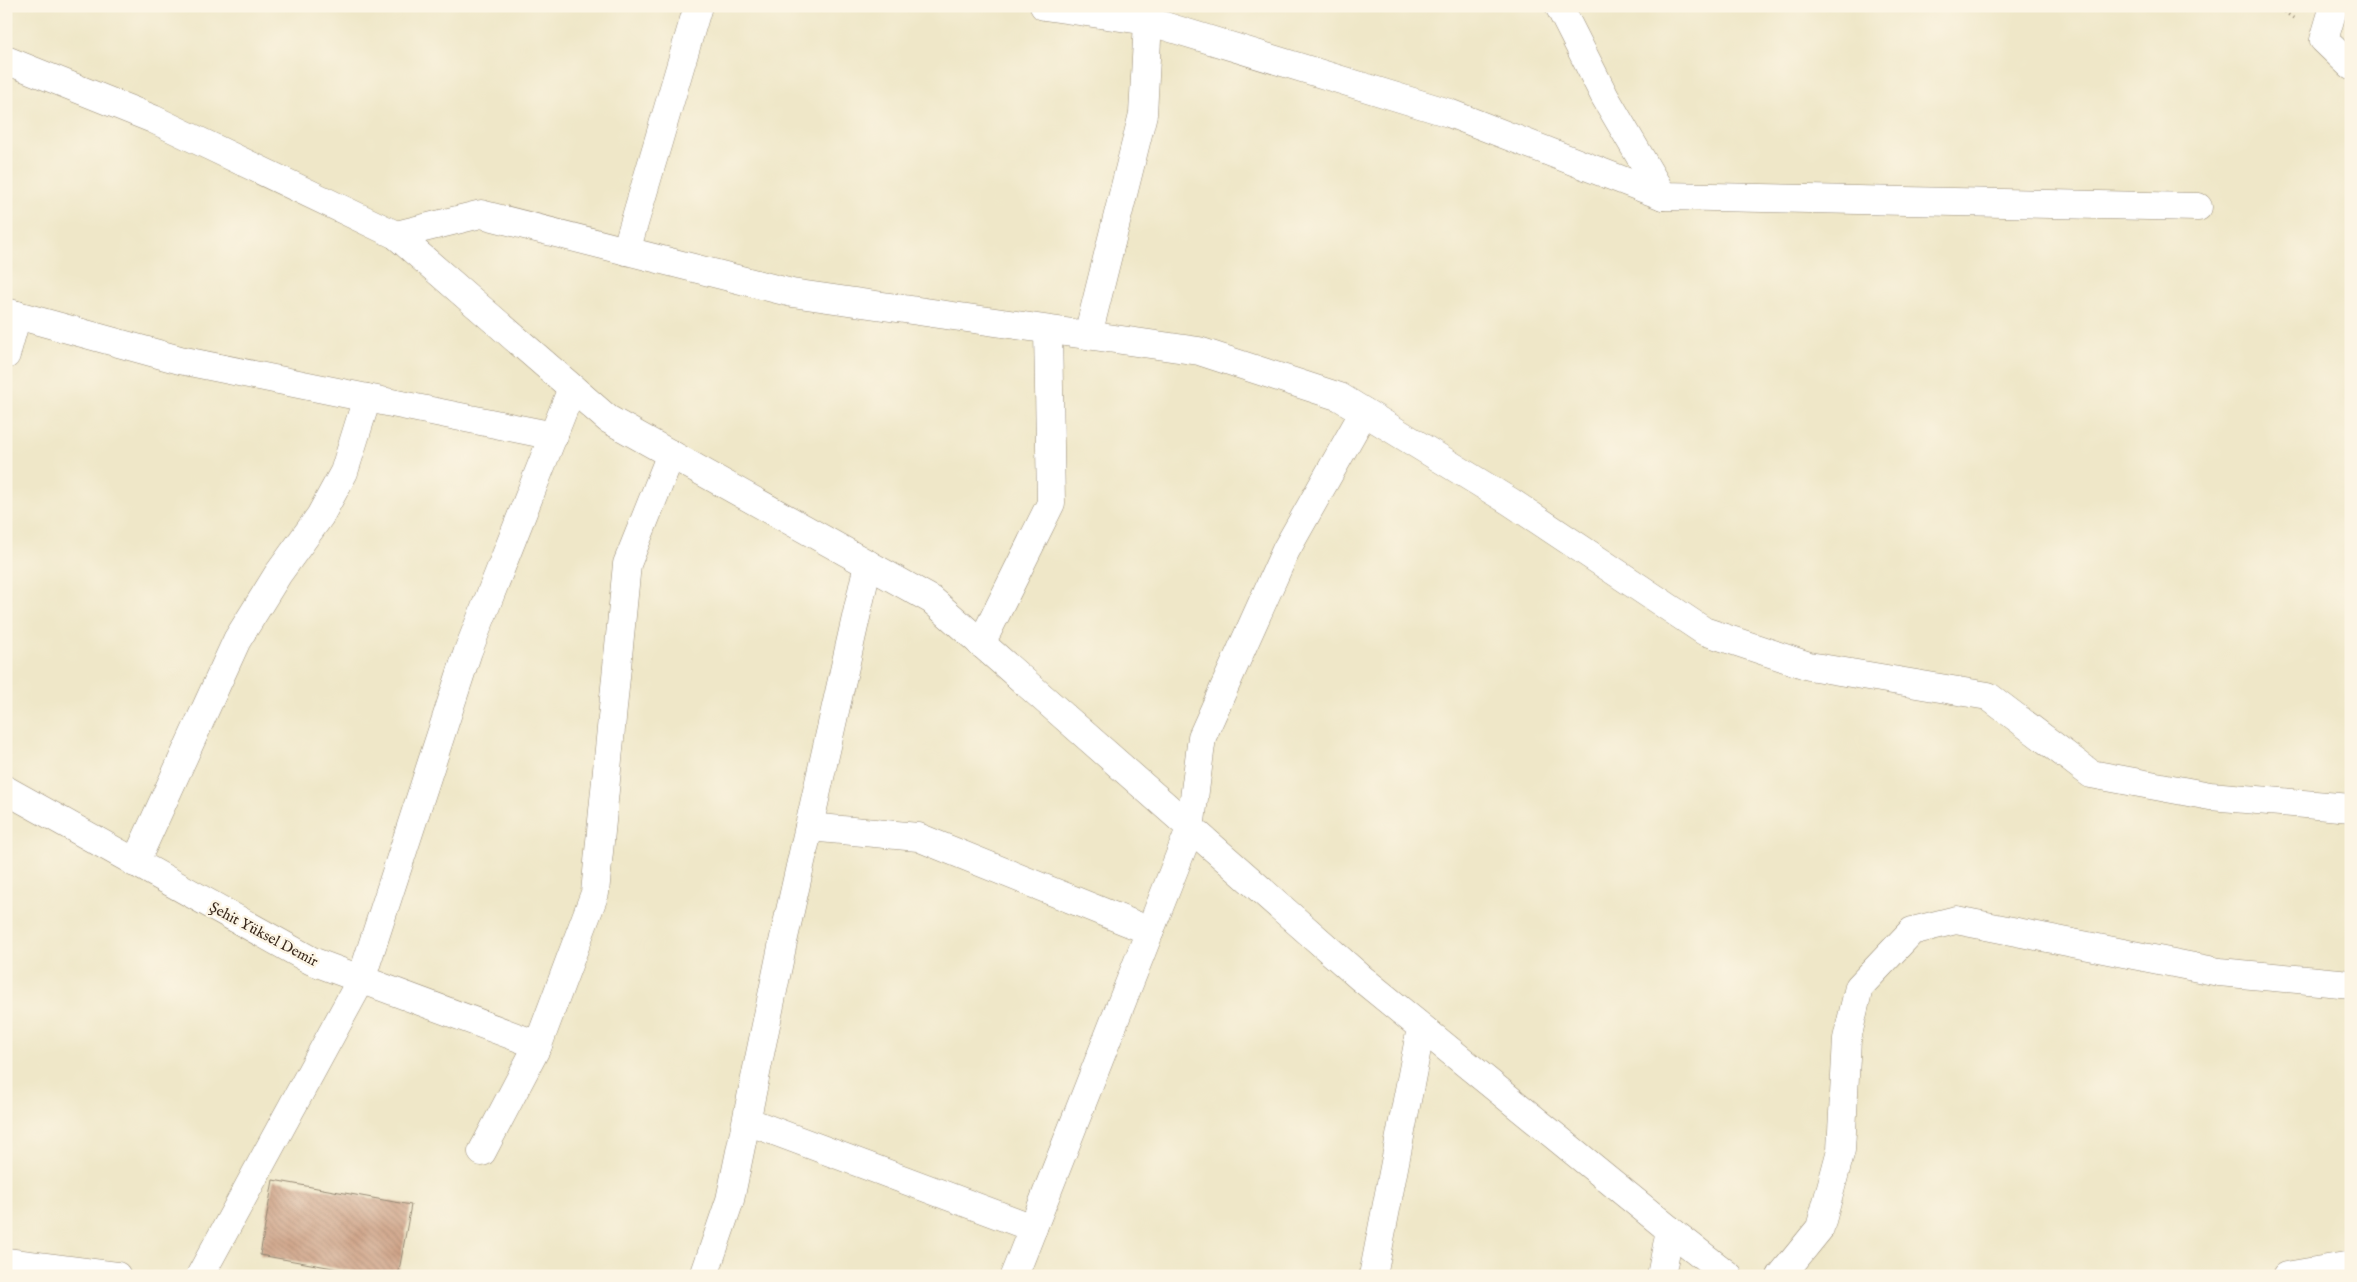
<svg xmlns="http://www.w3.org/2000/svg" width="2357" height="1282" viewBox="0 0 2357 1282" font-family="'IM FELL English',serif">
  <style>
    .building { fill: url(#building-back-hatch) }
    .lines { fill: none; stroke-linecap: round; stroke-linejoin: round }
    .minor-casing { stroke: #958873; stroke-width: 29 }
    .path { stroke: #958873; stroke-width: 3; stroke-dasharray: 1 4; stroke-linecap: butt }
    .minor { stroke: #fff; stroke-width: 28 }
    .labels { text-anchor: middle; stroke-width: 5; stroke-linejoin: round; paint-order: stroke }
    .street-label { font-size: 15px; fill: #3b2a1e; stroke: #fcf5e5 }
  </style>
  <defs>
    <pattern id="building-back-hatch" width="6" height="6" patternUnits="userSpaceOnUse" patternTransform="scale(1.25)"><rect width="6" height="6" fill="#cc9e82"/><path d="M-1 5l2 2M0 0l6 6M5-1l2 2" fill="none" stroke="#a7816a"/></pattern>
  </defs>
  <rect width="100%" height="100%" fill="#fcf5e5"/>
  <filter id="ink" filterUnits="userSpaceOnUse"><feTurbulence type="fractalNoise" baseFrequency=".02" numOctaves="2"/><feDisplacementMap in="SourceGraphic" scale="10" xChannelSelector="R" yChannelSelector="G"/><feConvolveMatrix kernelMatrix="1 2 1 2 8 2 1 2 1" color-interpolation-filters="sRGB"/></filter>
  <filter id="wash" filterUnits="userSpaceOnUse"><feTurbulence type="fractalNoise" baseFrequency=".0096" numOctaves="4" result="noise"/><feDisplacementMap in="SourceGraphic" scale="20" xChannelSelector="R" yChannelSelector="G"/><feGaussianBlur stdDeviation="1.12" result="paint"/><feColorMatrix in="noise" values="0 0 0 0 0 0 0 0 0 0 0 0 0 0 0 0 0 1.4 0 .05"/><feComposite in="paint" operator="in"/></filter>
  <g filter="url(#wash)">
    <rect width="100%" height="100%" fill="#efe7c8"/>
    <g id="blocks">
      <path class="building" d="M273 1180 411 1205 398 1276H378L260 1255Z"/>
    </g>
  </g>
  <g filter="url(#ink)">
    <use href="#blocks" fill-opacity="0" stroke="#958873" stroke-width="1"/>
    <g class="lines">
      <g class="minor-casing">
        <g id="minor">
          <path d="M1044 6 1148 21 1449 113 1663 196 2198 207"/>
          <path d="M1559 6 1605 97 1663 196"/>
          <path d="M2334 6 2324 40 2351 66"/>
          <path d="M6 60 153 119 396 235 608 419 932 600 1361 978 1670 1230 1729 1276"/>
          <path d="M396 235 481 214 792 293 1199 351 1340 397 1511 502 1704 631 1809 666 1988 696 2091 774 2210 796 2351 808"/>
          <path d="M626 251 698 6"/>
          <path d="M6 312 180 360 554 436"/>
          <path d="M1088 335 1143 114 1148 21"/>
          <path d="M6 355 17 315"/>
          <path d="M981 644 1051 503 1048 330"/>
          <path d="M6 790 312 961 538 1045"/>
          <path d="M809 827 918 837 1150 931"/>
          <path d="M135 863 237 640 278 574 320 516 344 472 367 398"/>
          <path d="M747 1121 1033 1228"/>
          <path d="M482 1152 538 1045 595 893 627 564 671 454"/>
          <path d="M6 1262 117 1276"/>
          <path d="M200 1276 361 980 468 651 572 388"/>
          <path d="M704 1276 730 1200 783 942 868 564"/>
          <path d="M1014 1276 1190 829 1202 737 1286 550 1364 412"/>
          <path d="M1373 1276 1421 1028"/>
          <path d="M1661 1276 1670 1230"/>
          <path d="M1781 1276 1820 1228 1841 1150 1847 1039 1859 987 1912 931 1956 920 2219 972 2351 984"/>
          <path d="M2286 1276 2351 1265"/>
        </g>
      </g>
      <path class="path" d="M2276 6 2296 20"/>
      <use href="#minor" class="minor"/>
    </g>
  </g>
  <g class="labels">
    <g class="street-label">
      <text transform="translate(264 934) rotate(28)" y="5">Şehit Yüksel Demir</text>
    </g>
  </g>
  <rect width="2357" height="1282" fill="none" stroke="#fcf5e5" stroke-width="25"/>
</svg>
